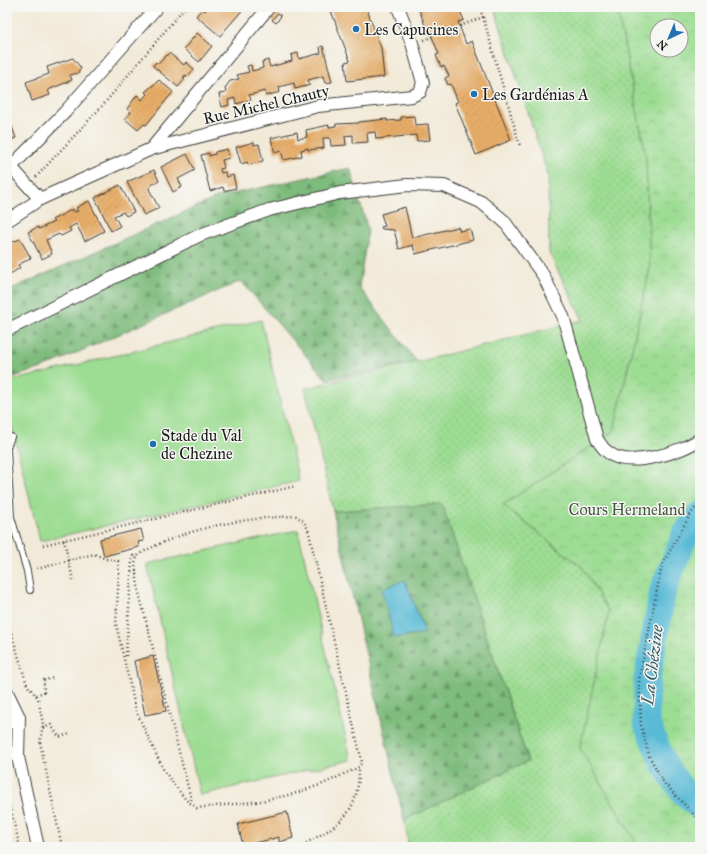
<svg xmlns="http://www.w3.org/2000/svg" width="707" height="854" viewBox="0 0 707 854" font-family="'IM FELL Great Primer',serif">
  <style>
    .grass { fill: url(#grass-dots); stroke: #5c7c58 }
    .forest { fill: url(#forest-firs); stroke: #4d6c4c }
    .park { fill: url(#park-crowns); stroke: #5c7c58; fill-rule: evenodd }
    .pitch { fill: #9ddd93; stroke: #5c7c58 }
    .water { fill: #58bad6; stroke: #3a6b79 }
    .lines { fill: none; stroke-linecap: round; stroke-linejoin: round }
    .river { stroke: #58bad6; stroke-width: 27 }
    .building { fill: url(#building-hatch) }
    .lane-casing { stroke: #3c3b38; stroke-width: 8 }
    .street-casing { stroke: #3c3b38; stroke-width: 14 }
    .path { stroke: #3c3b38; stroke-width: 2.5; stroke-dasharray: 1 3; stroke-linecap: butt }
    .lane { stroke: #fff; stroke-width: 6 }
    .street { stroke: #fff; stroke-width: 12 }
    .poi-dot { fill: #1f6fb2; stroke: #f6f6f2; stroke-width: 1.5 }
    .labels { text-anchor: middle; stroke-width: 3; stroke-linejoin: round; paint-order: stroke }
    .poi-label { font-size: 16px; fill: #1c1c1c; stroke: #f6f6f2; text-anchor: start }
    .street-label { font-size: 16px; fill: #1c1c1c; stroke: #f6f6f2 }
    .park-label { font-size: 16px; fill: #435640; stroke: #f6f6f2 }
    .water-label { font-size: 17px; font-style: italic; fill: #345b66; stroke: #f6f6f2 }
  </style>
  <defs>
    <pattern id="grass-dots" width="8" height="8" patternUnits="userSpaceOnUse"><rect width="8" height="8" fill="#9ddd93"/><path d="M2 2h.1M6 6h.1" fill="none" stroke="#87bd7e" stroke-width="1.8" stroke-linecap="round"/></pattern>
    <pattern id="forest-firs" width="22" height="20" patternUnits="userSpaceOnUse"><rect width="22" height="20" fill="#7ebc7d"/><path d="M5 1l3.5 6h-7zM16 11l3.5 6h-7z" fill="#669866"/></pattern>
    <pattern id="park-crowns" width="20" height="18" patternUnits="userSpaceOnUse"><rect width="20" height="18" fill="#9ddd93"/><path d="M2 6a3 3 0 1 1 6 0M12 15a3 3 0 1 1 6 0" fill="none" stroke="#87bd7e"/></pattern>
    <pattern id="building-hatch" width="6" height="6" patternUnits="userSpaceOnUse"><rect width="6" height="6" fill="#e7ad68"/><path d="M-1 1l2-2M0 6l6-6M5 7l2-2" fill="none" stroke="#c6945a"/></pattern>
  </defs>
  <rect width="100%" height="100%" fill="#f6f6f2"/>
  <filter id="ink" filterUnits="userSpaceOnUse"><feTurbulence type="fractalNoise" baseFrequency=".025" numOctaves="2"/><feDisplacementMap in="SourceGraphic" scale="8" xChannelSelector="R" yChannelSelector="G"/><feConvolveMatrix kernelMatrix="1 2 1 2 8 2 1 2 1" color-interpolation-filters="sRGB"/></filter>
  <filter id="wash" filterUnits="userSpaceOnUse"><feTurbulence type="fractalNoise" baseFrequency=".012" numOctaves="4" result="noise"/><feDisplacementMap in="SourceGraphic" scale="16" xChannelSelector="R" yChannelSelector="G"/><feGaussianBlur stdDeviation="0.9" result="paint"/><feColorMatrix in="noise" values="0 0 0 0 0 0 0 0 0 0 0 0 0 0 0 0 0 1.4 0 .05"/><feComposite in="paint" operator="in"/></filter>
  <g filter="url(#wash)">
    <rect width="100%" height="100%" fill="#f2ead8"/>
    <path class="grass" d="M494 7H617L646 156 650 268 614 431 503 505 583 568 609 612 580 748 639 847H409L404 820 528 760 442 505 333 511 305 388 417 362 583 320 549 253 548 175Z"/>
    <g class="forest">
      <path d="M350 168 368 230 359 287 417 362 327 380 241 281 42 368 7 379V291L218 197Z"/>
      <path d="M442 504 528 761 404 820 333 511Z"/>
    </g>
    <path class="park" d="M617 7H700V847H639L580 748 609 612 583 568 503 505 614 431 650 268 646 156ZM657 26H681V50H657Z"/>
    <g class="pitch">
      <path d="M261 320 299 481 40 541 7 406V382Z"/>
      <path d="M298 530 351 760 200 795 147 564Z"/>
    </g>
    <path class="water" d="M405 580 425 633 394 638 382 589Z"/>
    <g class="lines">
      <path class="river" d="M700 515 685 535 663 590 647 679 646 722 664 764 683 792 700 807"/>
    </g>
    <g id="blocks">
      <g class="building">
        <path d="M208 7H245L220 36 196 16 202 9 205 11Z"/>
        <path d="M334 7H366L381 48 384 77 347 81 345 62 350 61 331 11Z"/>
        <path d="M418 7H458L464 20 458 22 466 44 472 41 511 140 476 155 455 103 458 102 451 84 448 85 445 78 449 76 444 66 441 67 436 55 439 54 432 37 431 33H428Z"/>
        <path d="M278 13 281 16 276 23 272 20Z"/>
        <path d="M197 33 212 46 199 62 184 49Z"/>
        <path d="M323 46 332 82 325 83 323 76 308 80 310 85 295 89 294 83 279 87 280 92 266 96 265 91 249 95 251 100 236 104 235 98 228 100 229 105 222 107 219 94 226 93 225 88 230 81 239 79 237 75 249 72 247 66 251 65 252 71 263 68 262 62 268 60 270 67 292 61 291 55 298 53 299 59 321 53 320 47Z"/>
        <path d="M169 53 184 65 186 62 194 69 187 77 185 75 183 78 185 79 178 87 153 66 156 62 158 64Z"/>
        <path d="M73 58 81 68 78 73 70 75 72 80 48 90 50 95 32 101 26 82 49 74 47 67Z"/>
        <path d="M159 80 173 92 146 125 144 124 138 130 125 119 131 112 127 109 137 95 142 100 147 94 145 92Z"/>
        <path d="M414 116 415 125 428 124 430 140 417 141 416 135 376 139 375 132 367 133 368 142 353 143V135L345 136 346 145 331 146 330 138H323L324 148 308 150V148L301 150 302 156 284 160 281 151 275 153 271 138 297 132 298 139 307 137 306 130 329 125V127L336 126V124L359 123V122L387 119V121L401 120V117Z"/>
        <path d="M10 121 16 138 7 141V123Z"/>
        <path d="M254 142V145L259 144 263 161 248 165 247 162 241 164 236 147Z"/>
        <path d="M227 149 229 158 222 160 224 168 220 169 221 173 225 172 226 177 233 175 236 188 224 191 223 187 210 191 201 155 209 153V156L215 154V152Z"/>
        <path d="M187 154 195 170 178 179 182 187 173 192 161 167Z"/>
        <path d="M154 170 159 181 151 185 149 189 159 208 144 215 127 182Z"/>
        <path d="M120 185 134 212 126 216 123 212 114 216 120 226 111 231 95 198Z"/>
        <path d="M89 201 104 231 85 241 76 224 69 228 71 231 61 236 59 234 46 240 52 254 42 259 28 232 38 227 39 229 54 222 52 220 73 209 74 212 78 211 76 208Z"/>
        <path d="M405 207 412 238 458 227 460 231 470 229 473 240 415 254 413 245 399 249 394 230 382 229 381 227 385 226 381 214Z"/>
        <path d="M20 239 31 258 18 265 20 268 10 274 7 269V244Z"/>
        <path d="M141 529 144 541 138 542 139 547 104 556 100 539Z"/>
        <path d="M153 656 166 711 145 715 134 661Z"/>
        <path d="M287 812 293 838 279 842V837L243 846 238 824Z"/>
      </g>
    </g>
  </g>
  <g filter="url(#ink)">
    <use href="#blocks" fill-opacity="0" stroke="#3c3b38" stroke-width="1"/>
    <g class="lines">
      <g class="lane-casing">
        <g id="lane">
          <path d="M7 447 11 437"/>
          <path d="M7 451 11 517 27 571 30 590"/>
        </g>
      </g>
      <g class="street-casing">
        <g id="street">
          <path d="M151 149 269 7"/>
          <path d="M11 167 40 199"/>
          <path d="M7 171 65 112 157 7"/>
          <path d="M7 221 40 199 151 149 318 106 412 96 420 92 423 83 412 43 398 7"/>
          <path d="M7 330 200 235 269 210 340 193 407 185 444 186 481 202 504 221 543 275 563 316 597 439C600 444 604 450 609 453 629 469 682 452 700 439"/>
          <path d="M7 692 19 717 18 757 38 847"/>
          <path d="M7 724 19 717"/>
        </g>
      </g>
      <g class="path">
        <path d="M697 7 700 15"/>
        <path d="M483 17 520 146"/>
        <path d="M460 26 483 17 479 7"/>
        <path d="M424 40 432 37"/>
        <path d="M36 177 104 104 185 7"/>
        <path d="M700 502 690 515 662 565 639 679 641 725 649 756 664 783 700 821"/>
        <path d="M64 540 73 580"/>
        <path d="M43 545 296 486"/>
        <path d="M37 569 94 554 106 559 118 561 119 573 116 624 136 711 164 771 186 800 197 808 262 801 293 794 323 784 359 767 362 762 308 529 303 521 296 516C247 518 200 525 155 546 149 549 141 552 137 557L135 564 139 593 192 803"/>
        <path d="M7 618 27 685 38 698 43 724 40 742 62 847"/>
        <path d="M126 656 132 559 133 556 137 557"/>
        <path d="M36 695 44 692V680L54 678"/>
        <path d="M43 728 51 725 59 737 70 734"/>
        <path d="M7 795 20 847"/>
        <path d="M299 847C339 825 359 816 359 767"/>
      </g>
      <use href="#lane" class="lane"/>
      <use href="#street" class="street"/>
    </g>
  </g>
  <g class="poi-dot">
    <circle cx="356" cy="29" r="4"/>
    <circle cx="474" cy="94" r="4"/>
    <circle cx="153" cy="444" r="4"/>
  </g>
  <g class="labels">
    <g class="poi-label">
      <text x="364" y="35">Les Capucines</text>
      <text x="482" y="100">Les Gardénias A</text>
      <text x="161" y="441">Stade du Val<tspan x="161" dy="18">de Chezine</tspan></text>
    </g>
    <g class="street-label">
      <text transform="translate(266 104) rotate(-13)" y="6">Rue Michel Chauty</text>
    </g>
    <g class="park-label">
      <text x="627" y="515">Cours Hermeland</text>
    </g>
    <g class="water-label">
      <text transform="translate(652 665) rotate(-83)" y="6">La Chézine</text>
    </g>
  </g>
  <rect width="707" height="854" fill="none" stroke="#f6f6f2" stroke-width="24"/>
  <g transform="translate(669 38) rotate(224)"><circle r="19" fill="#f6f6f2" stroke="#9f9f9c"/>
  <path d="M0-3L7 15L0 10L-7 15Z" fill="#1f6fb2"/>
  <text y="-6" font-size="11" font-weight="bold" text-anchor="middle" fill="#1c1c1c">N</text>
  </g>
</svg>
